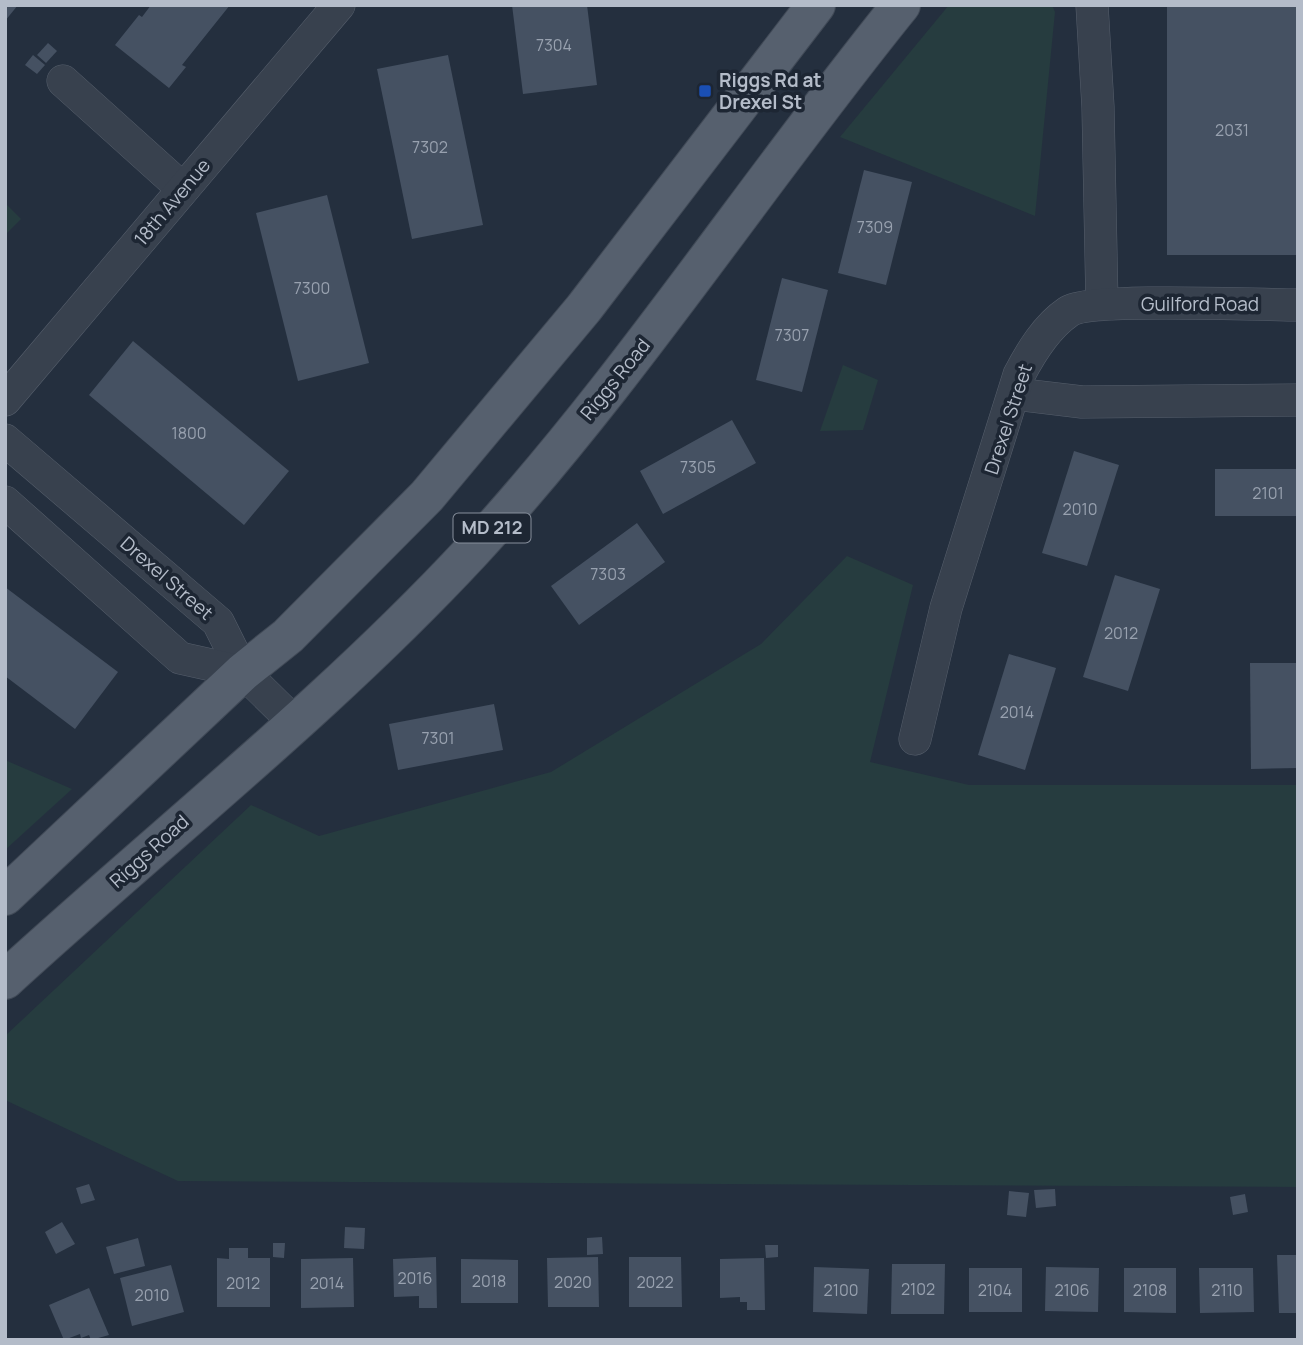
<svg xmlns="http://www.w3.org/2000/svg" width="1303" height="1345" viewBox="0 0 1303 1345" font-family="Manrope,sans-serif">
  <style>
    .green { fill: #263c3f }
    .building { fill: #455162 }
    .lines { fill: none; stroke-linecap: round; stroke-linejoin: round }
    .minor-casing { stroke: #565f6c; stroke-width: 33 }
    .major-casing { stroke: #414a57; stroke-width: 40 }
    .minor { stroke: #38414e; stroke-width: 32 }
    .major { stroke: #56606e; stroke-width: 38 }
    .transit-dot { fill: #1a4fb4; stroke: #1d2633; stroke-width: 2.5 }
    .labels { text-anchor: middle; stroke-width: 7; stroke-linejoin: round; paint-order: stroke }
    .number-label { font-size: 16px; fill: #98a1af }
    .shield { fill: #1d2633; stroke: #878f9c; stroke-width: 2 }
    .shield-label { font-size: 18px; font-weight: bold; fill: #b4bcc9 }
    .poi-label { font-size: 19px; font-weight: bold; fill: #b4bcc9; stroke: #1d2633; text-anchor: start }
    .street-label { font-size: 19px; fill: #b4bcc9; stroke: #1d2633 }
  </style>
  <rect width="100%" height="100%" fill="#242f3e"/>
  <g class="green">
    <path d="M949 5H1052L1055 12 1035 216 840 137Z"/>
    <path d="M5 203 21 219 5 235Z"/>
    <path d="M843 365 878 380 863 430 820 431Z"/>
    <path d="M847 556 913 585 870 762 969 785H1298V1187L178 1181 5 1100V1036L251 805 319 836 551 772 761 644Z"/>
    <path d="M5 760 72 789 5 850Z"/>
  </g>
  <g class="building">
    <path d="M5 5H18L5 21Z"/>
    <path d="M151 5H230L182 65 186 67 169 88 115 45 139 15 142 17Z"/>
    <path d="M512 5H587L597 85 523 94Z"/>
    <rect x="1167" y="5" width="131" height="250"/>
    <path d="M48 43 57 51 46 63 37 55Z"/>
    <path d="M33 55 45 65 37 74 25 65Z"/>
    <path d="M448 55 483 225 412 239 377 69Z"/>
    <path d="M864 170 912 182 886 285 838 273Z"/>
    <path d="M327 195 369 363 298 381 256 213Z"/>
    <path d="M782 278 828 290 802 392 756 380Z"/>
    <path d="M133 341 289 471 244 525 89 395Z"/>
    <path d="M732 420 756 463 663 514 640 471Z"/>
    <path d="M1074 451 1119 465 1087 566 1042 553Z"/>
    <rect x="1215" y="469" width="83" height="47"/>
    <path d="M637 523 665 562 579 625 551 586Z"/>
    <path d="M1115 575 1160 589 1128 691 1083 677Z"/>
    <path d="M5 587 118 672 75 729 5 676Z"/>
    <path d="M1009 654 1056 668 1025 770 978 755Z"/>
    <path d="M1250 663H1298V768L1251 769Z"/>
    <path d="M494 704 503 750 398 770 389 724Z"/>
    <path d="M89 1184 95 1200 81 1204 76 1188Z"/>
    <path d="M1055 1189 1056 1206 1036 1208 1034 1190Z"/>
    <path d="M1009 1191 1029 1193 1026 1217 1007 1215Z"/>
    <path d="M1245 1194 1248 1212 1233 1215 1230 1197Z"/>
    <path d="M62 1222 75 1244 56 1254 45 1232Z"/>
    <path d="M345 1227 365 1228 364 1249 344 1248Z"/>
    <path d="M602 1237 603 1254 587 1255V1238Z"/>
    <path d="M138 1238 145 1266 114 1274 106 1247Z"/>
    <path d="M273 1243H285L284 1258 273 1257Z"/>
    <path d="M765 1245H778V1257L766 1258Z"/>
    <path d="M229 1248H248V1258H270V1307H217V1258L229 1259Z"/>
    <path d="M1277 1255H1298V1313H1279Z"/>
    <path d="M436 1257 437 1308H419V1296L394 1297 393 1259Z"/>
    <path d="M598 1257 599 1307H548L547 1258Z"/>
    <path d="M629 1257H681L682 1307H629Z"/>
    <path d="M353 1258 354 1307 301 1308V1259Z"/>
    <path d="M764 1258 765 1310H747V1302H740V1297L720 1298V1259Z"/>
    <path d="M461 1259 518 1260V1303H461Z"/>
    <path d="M892 1264H945L944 1314H891Z"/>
    <path d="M171 1265 184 1312 132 1326 120 1278Z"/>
    <path d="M814 1267 869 1269 867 1314 813 1312Z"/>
    <path d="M1046 1267 1099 1268 1098 1312 1045 1311Z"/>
    <rect x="969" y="1268" width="53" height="44"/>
    <path d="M1124 1268H1176V1313L1124 1312Z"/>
    <path d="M1199 1268H1253L1254 1312 1200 1313Z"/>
    <path d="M89 1288 109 1335 91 1340 89 1335 81 1338 80 1334 64 1340 49 1305Z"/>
  </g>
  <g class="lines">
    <g class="minor-casing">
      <g id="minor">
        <path d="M1092 5 1098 107 1102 304"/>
        <path d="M63 81 183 189"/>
        <path d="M1014 394 1082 402 1298 400"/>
        <path d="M5 400 339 5"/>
        <path d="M5 440 218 622 243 672 294 722"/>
        <path d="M5 502 180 658 243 672"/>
        <path d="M915 739 946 608 1019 375C1031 352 1046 327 1068 312 1088 297 1262 305 1298 305"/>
      </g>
    </g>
    <g class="major-casing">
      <g id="major">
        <path d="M5 896 243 672 288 636 427 496 584 308 816 5"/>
        <path d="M5 980C161 837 328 706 472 551 629 380 755 185 901 5"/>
      </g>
    </g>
    <use href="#minor" class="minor"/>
    <use href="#major" class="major"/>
  </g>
  <rect class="transit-dot" x="698" y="84" width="14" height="14" rx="3.5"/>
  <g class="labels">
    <g class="number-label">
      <text x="554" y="51">7304</text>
      <text x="1232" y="136">2031</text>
      <text x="430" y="153">7302</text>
      <text x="875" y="233">7309</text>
      <text x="312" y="294">7300</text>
      <text x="792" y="341">7307</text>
      <text x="189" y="439">1800</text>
      <text x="698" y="473">7305</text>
      <text x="1268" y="499">2101</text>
      <text x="1080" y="515">2010</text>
      <text x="608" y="580">7303</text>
      <text x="1121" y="639">2012</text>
      <text x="1017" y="718">2014</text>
      <text x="438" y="744">7301</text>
      <text x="415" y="1284">2016</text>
      <text x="489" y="1287">2018</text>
      <text x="573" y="1288">2020</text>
      <text x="655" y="1288">2022</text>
      <text x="243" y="1289">2012</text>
      <text x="327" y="1289">2014</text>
      <text x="918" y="1295">2102</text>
      <text x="841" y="1296">2100</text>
      <text x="995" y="1296">2104</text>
      <text x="1072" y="1296">2106</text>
      <text x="1150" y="1296">2108</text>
      <text x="1227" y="1296">2110</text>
      <text x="152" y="1301">2010</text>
    </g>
    <rect class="shield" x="453.5" y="513.5" width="77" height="29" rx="5"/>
    <g class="shield-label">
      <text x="492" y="534">MD 212</text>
    </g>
    <g class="poi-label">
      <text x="719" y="87">Riggs Rd at<tspan x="719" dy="22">Drexel St</tspan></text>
    </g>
    <g class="street-label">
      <text transform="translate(172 202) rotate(-50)" y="7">18th Avenue</text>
      <text x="1200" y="311">Guilford Road</text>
      <text transform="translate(615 379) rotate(-51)" y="7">Riggs Road</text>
      <text transform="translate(1008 419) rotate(-72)" y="7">Drexel Street</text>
      <text transform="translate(167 578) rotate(41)" y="7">Drexel Street</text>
      <text transform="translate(149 851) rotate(-42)" y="7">Riggs Road</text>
    </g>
  </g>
  <rect width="1303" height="1345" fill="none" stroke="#b4bcc9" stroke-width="14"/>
</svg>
